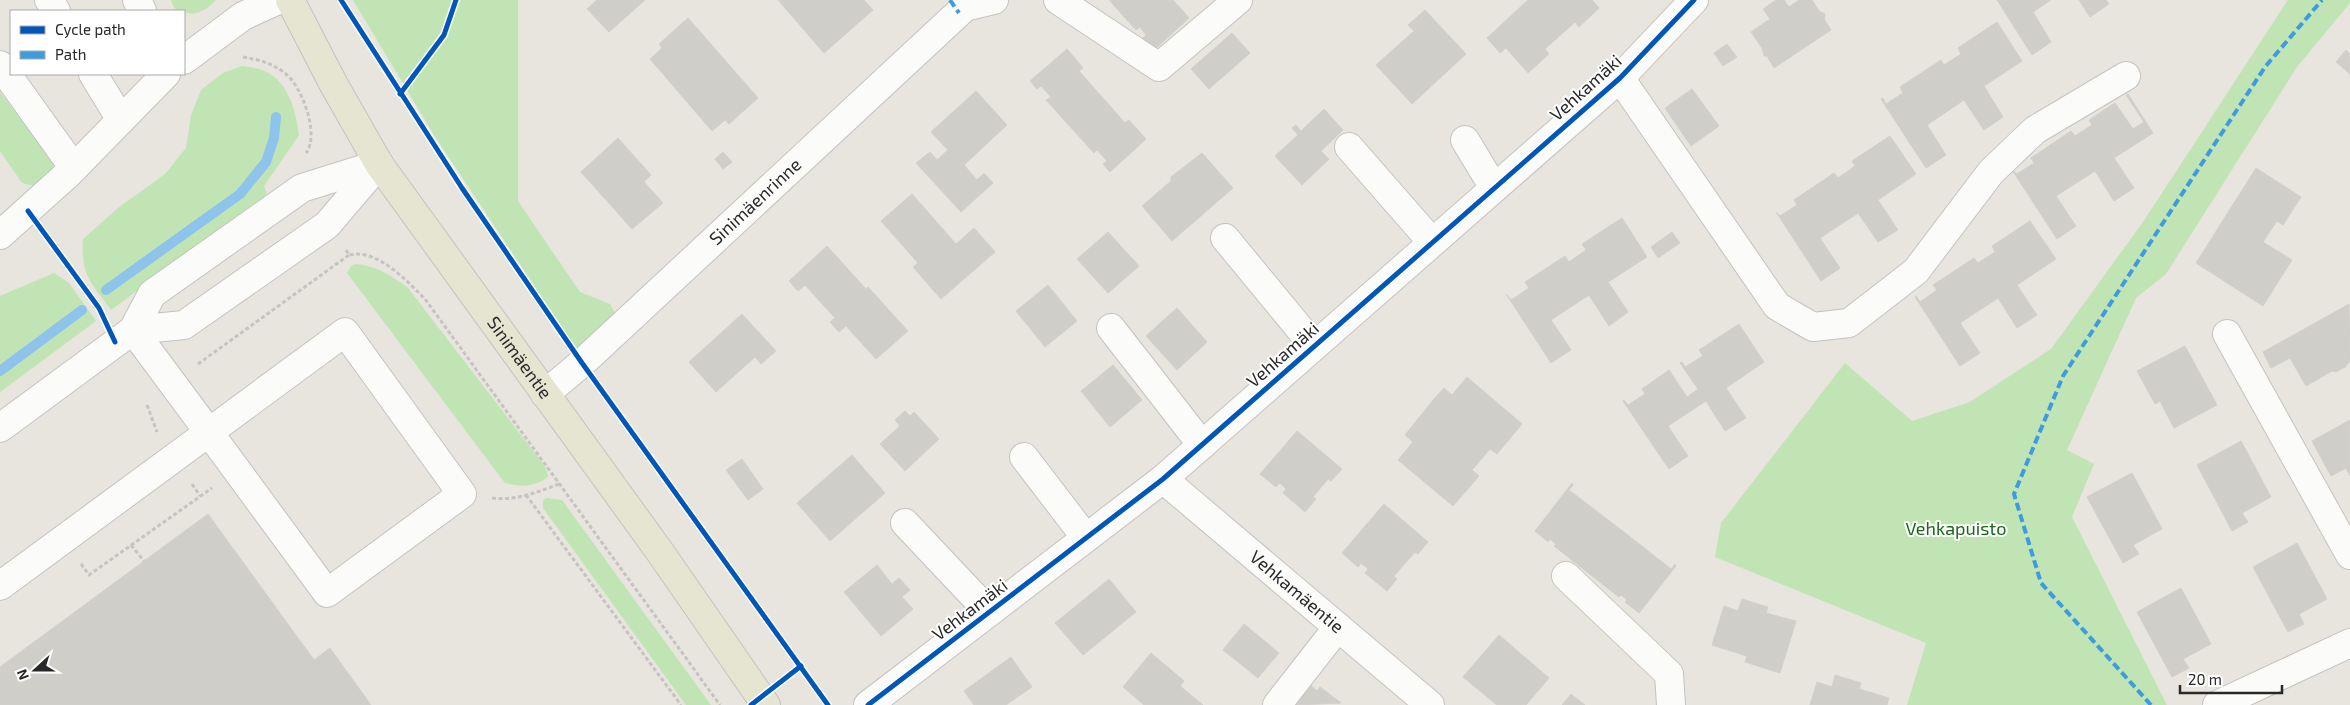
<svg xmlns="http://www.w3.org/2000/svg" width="2350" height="705" viewBox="0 0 2350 705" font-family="'Exo 2',sans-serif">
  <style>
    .green { fill: #c0e4b4 }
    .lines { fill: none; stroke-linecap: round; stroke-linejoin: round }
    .stream { stroke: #8ec3ec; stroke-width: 10 }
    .building { fill: #d0cec9; stroke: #d2d0c9 }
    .minor-casing { stroke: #c4c3c3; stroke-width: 30 }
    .major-casing { stroke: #c3c2c0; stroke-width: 30 }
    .path { stroke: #c5c4c3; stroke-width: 3; stroke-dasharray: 4 2.5; stroke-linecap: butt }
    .minor { stroke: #fbfbfa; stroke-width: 28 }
    .major { stroke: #e6e5d2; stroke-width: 28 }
    .quiet { stroke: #3d9ce0; stroke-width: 4; stroke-dasharray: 8 4; stroke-linecap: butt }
    .cycleway-casing { stroke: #fff; stroke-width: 8 }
    .cycleway { stroke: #0057b8; stroke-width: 5 }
    .labels { text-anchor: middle; stroke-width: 4; stroke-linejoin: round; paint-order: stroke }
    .street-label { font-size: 18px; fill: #282828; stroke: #fff }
    .park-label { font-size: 18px; fill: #196717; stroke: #fff }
  </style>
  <rect width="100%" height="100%" fill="#e7e5dd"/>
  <g class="green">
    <path d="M171 0H216C201 15 191 17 174 8Z"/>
    <path d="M353 0H518V201L580 292 610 304 616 315 579 353 434 135Z"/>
    <path d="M2288 0H2350V3L2297 67 2166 274 2136 298 2067 450 2094 464 2072 517 2167 705H1907L1926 643 1715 557 1721 523 1845 363 1912 421 1970 402 2051 349 2143 222Z"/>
    <path d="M242 66C249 67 256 68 262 70 288 79 296 111 299 135L264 186 267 194 111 310C90 281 81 276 83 239L118 208 165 174 186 148 191 115 201 90 223 73Z"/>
    <path d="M0 92 53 162V169L34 186 22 183 0 151Z"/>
    <path d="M356 264C377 266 392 276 408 288L544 465 548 475 547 478C532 487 521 487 505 483L347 273 352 265Z"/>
    <path d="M54 273 69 283 96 321 0 392V296Z"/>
    <path d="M546 498 562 500 711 705H686L543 508V501Z"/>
  </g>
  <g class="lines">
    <g class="stream">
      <path d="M106 290 240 194 266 162 274 138 276 117"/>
      <path d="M0 371 82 310"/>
    </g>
  </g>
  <g class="building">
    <path d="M597 0H645L609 32 587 9Z"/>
    <path d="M778 0H864L873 10 824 53Z"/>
    <path d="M1109 0H1173L1189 18 1153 51 1143 38 1146 35 1140 27 1136 30Z"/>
    <path d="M1528 0H1592L1599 8 1579 27 1575 22 1545 49 1549 54 1528 73 1506 48 1500 53 1487 38Z"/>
    <path d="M1776 0H1784L1789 7 1799 0H1812L1819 11 1825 14 1824 19 1831 30 1774 68 1767 56H1764L1762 48 1751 32 1770 19 1763 9Z"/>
    <path d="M1997 0H2051L2033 12 2051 42 2032 55Z"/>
    <path d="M2079 0H2106L2109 4 2090 17Z"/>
    <path d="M1425 10 1466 54 1412 104 1376 65 1414 31 1408 25Z"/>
    <path d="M688 18 758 98 729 124 725 120 712 131 650 59 662 48 659 44Z"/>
    <path d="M1997 22 2022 61 1984 86 2003 117 1984 130 1964 100 1927 125 1946 155 1926 168 1881 99 1883 98 1886 104 1903 93 1900 87 1941 60 1944 65 1961 54 1958 48Z"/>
    <path d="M1232 33 1250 53 1209 89 1191 69Z"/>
    <path d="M1727 44 1737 57 1723 66 1714 53Z"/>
    <path d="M1067 49 1083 68 1079 71 1125 123 1129 120 1146 139 1110 172 1103 164 1107 161 1097 150 1094 153 1046 100 1051 97 1041 86 1037 89 1030 81Z"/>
    <path d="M2346 50 2350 54V74L2336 62Z"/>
    <path d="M1692 89 1719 126 1691 146 1665 108Z"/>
    <path d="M976 91 1007 125 964 165 977 180 984 173 993 183 961 212 916 163 930 152 937 160 948 150 931 132Z"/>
    <path d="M2128 94 2153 133 2114 158 2134 188 2114 201 2095 171 2056 196 2076 226 2057 239 2012 170 2017 174 2034 163 2031 158 2071 131 2075 136 2092 125 2089 120 2115 103 2133 129 2144 122 2126 95Z"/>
    <path d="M1324 109 1343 130 1321 151 1329 159 1302 185 1275 156 1298 135 1292 128 1296 125 1301 131Z"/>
    <path d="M1890 136 1916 174 1878 200 1898 230 1878 242 1858 213 1820 238 1840 268 1821 281 1776 212 1780 216 1797 205 1794 200 1834 173 1838 178 1855 166 1852 161Z"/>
    <path d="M618 138 651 175 644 182 663 203 632 229 581 172Z"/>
    <path d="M723 152 732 162 723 169 715 159Z"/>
    <path d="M1202 153 1233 188 1172 241 1142 206 1171 181V177Z"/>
    <path d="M2256 168 2301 197 2283 225 2277 221 2263 242 2292 260 2263 306 2196 263Z"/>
    <path d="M912 194 956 244 974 228 995 252 941 299 913 267 918 263 881 221Z"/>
    <path d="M1622 218 1647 257 1608 282 1628 312 1609 326 1589 295 1551 320 1571 350 1551 363 1506 294 1511 300 1529 288 1525 282 1565 256 1569 262 1586 250 1582 244Z"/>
    <path d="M2030 221 2056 259 2017 285 2037 315 2017 328 1998 298 1960 323 1980 353 1960 366 1915 297 1916 296 1920 302 1937 290 1933 285 1974 258 1978 263 1995 252 1992 246Z"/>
    <path d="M1108 232 1139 266 1108 293 1077 259Z"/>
    <path d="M1672 232 1680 243 1658 258 1651 247Z"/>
    <path d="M827 246 866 289 868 287 908 331 876 359 846 326 839 332 830 322 835 318 805 285 798 291 789 281Z"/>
    <path d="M1048 285 1077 321 1045 347 1016 311Z"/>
    <path d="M2349 304 2350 361 2345 367 2336 372 2332 371 2306 386 2290 358 2271 368 2263 352Z"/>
    <path d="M1177 308 1207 342 1177 370 1146 336Z"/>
    <path d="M742 314 776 351 761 364 755 357 716 392 689 362Z"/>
    <path d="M1739 324 1764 362 1726 388 1746 418 1725 431 1706 401 1668 426 1688 456 1669 469 1623 401 1624 400 1628 405 1645 394 1642 389 1669 370 1687 397 1698 389 1680 363 1682 362 1685 367 1703 356 1699 350Z"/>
    <path d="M2185 346 2217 405 2174 428 2160 401 2155 404 2137 371Z"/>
    <path d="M1113 365 1142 400 1110 427 1081 391Z"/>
    <path d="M1467 377 1522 424 1497 454 1490 449 1472 470 1479 476 1453 506 1398 460 1413 442 1405 435 1434 399 1444 388 1452 395Z"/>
    <path d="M905 411 910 416 914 412 939 439 905 471 880 444 900 426 895 420Z"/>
    <path d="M2350 420V476L2346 468 2331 476 2312 441Z"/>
    <path d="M1297 431 1342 469 1331 481 1328 479 1313 497 1316 499 1305 512 1283 493 1286 489 1280 483 1276 487 1260 474Z"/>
    <path d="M2241 441 2271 497 2242 513 2248 522 2232 531 2197 465Z"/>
    <path d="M852 455 885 493 830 541 797 503Z"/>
    <path d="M742 459 763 489 748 500 726 470Z"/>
    <path d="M2132 473 2162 529 2133 545 2139 554 2123 563 2087 497Z"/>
    <path d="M1572 483 1573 485 1569 490 1620 529 1587 572 1554 546 1556 544 1550 539 1548 542 1535 531Z"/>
    <path d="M1384 504 1428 542 1418 554 1415 552 1394 576 1397 579 1387 591 1365 573 1368 569 1361 563 1358 567 1342 553Z"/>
    <path d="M208 514 314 660 330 648 371 705H0V667Z"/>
    <path d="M1620 529 1671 569 1675 564 1676 566 1639 613 1625 602 1627 600 1621 595 1619 597 1587 572Z"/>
    <path d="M2297 543 2327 599 2299 614 2304 624 2288 632 2253 567Z"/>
    <path d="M877 565 892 584 899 578 910 590 902 597 913 609 881 636 844 592Z"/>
    <path d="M1109 579 1136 612 1083 655 1055 623Z"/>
    <path d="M2181 588 2211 644 2183 659 2189 668 2172 677 2137 612Z"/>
    <path d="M1742 599 1768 607 1766 613 1796 621 1780 673 1745 662 1747 656 1712 645 1724 606 1738 611Z"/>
    <path d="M1244 624 1279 653 1258 678 1223 650Z"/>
    <path d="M1499 635 1549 678 1526 705H1497L1463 677Z"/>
    <path d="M1151 653 1184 681 1180 686 1203 705H1144L1123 687Z"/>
    <path d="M1011 657 1032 687 1006 705H974L964 691Z"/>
    <path d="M1835 675 1861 683 1859 689 1889 698 1887 705H1810L1817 682 1832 687Z"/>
    <path d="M1310 685 1317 691 1320 687 1341 703 1296 705 1295 704Z"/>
    <path d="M1571 694 1585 705H1562Z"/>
  </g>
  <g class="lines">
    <g class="minor-casing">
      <g id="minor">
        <path d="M49 0 56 11"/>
        <path d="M137 0 142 11"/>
        <path d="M1058 0 1159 67 1238 0"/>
        <path d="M184 60 243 16 278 0"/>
        <path d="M0 65 74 168"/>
        <path d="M93 74 121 120"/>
        <path d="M1620 78 1777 306 1813 327 1849 323 1916 271 1991 172 2035 130 2126 76"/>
        <path d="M1465 140 1494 188"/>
        <path d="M1349 147 1432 242"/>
        <path d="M0 235 69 173 166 74"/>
        <path d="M1225 238 1314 346"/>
        <path d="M1111 328 1202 445"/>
        <path d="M133 330 184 325 327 225 379 164"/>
        <path d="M2227 334 2350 555"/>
        <path id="s1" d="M545 394 582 363 965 7 994 0"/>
        <path d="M0 428 133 330 152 294 302 188 379 164"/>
        <path d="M1024 457 1086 538"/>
        <path id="s2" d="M1163 479 1430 705"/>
        <path d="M905 523 989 612"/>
        <path d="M1566 576 1669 674 1671 705"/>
        <path d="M0 586C115 501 230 417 345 332L462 494 327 593C263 506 198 417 133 330"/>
        <path d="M868 705 1163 479 1620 78 1694 0"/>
        <path d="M1277 705 1338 627"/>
        <path d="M2217 705 2350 643"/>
      </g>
    </g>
    <g class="major-casing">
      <g id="major">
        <path id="s3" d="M290 0 334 85 379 164 660 552 766 705"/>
      </g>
    </g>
    <g class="path">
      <path d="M243 57C260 60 272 63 286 74 302 87 320 135 306 153"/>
      <path d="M346 250 349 255C377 248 407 281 425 299L720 705"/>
      <path d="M198 364 349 255"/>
      <path d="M147 405 157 432"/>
      <path d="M192 484 200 496"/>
      <path d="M526 495 681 705"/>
      <path d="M492 498C516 501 538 492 559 484"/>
      <path d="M131 545 144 561"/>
      <path d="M81 564 89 575 212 488"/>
    </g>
    <use href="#minor" class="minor"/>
    <use href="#major" class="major"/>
    <g class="quiet">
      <path d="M950 0 959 13"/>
      <path d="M2151 705 2041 583 2014 494 2063 376 2265 67 2322 0"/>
    </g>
    <g class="cycleway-casing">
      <g id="cycleway">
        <path d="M341 0 462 188 582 363 828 705"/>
        <path d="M400 94 444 35 456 0"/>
        <path d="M28 211 99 308 115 342"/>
        <path d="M751 705 801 666"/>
        <path d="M868 705 1163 479 1620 78 1694 0"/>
      </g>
    </g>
    <use href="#cycleway" class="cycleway"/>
  </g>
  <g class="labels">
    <g class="street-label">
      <text transform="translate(1586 88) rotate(-42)" y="6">Vehkamäki</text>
      <text dy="6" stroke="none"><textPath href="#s1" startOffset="285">Sinimäenrinne</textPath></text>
      <text transform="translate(1283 355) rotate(-41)" y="6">Vehkamäki</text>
      <text dy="6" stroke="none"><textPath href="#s3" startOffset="426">Sinimäentie</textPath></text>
      <text dy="6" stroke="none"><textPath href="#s2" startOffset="175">Vehkamäentie</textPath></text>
      <text transform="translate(970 610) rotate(-37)" y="6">Vehkamäki</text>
    </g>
    <g class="park-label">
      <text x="1956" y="535">Vehkapuisto</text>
    </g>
  </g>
  <rect x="10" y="10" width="175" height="65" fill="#ffffff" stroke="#a9a9a9"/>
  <rect x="20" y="26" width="25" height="8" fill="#0057b8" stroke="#a9a9a9"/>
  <text x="55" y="35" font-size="15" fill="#282828">Cycle path</text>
  <rect x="20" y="51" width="25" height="8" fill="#3d9ce0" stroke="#a9a9a9"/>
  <text x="55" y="60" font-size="15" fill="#282828">Path</text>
  <g transform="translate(35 670) rotate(249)" stroke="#ffffff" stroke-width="4" paint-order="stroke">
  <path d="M0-4L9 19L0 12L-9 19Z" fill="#282828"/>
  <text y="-8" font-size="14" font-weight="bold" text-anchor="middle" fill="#282828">N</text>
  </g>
  <path d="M2180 685v8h102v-8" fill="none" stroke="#282828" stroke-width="2.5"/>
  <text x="2188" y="685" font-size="15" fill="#282828" stroke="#ffffff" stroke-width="4" paint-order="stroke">20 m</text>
</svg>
